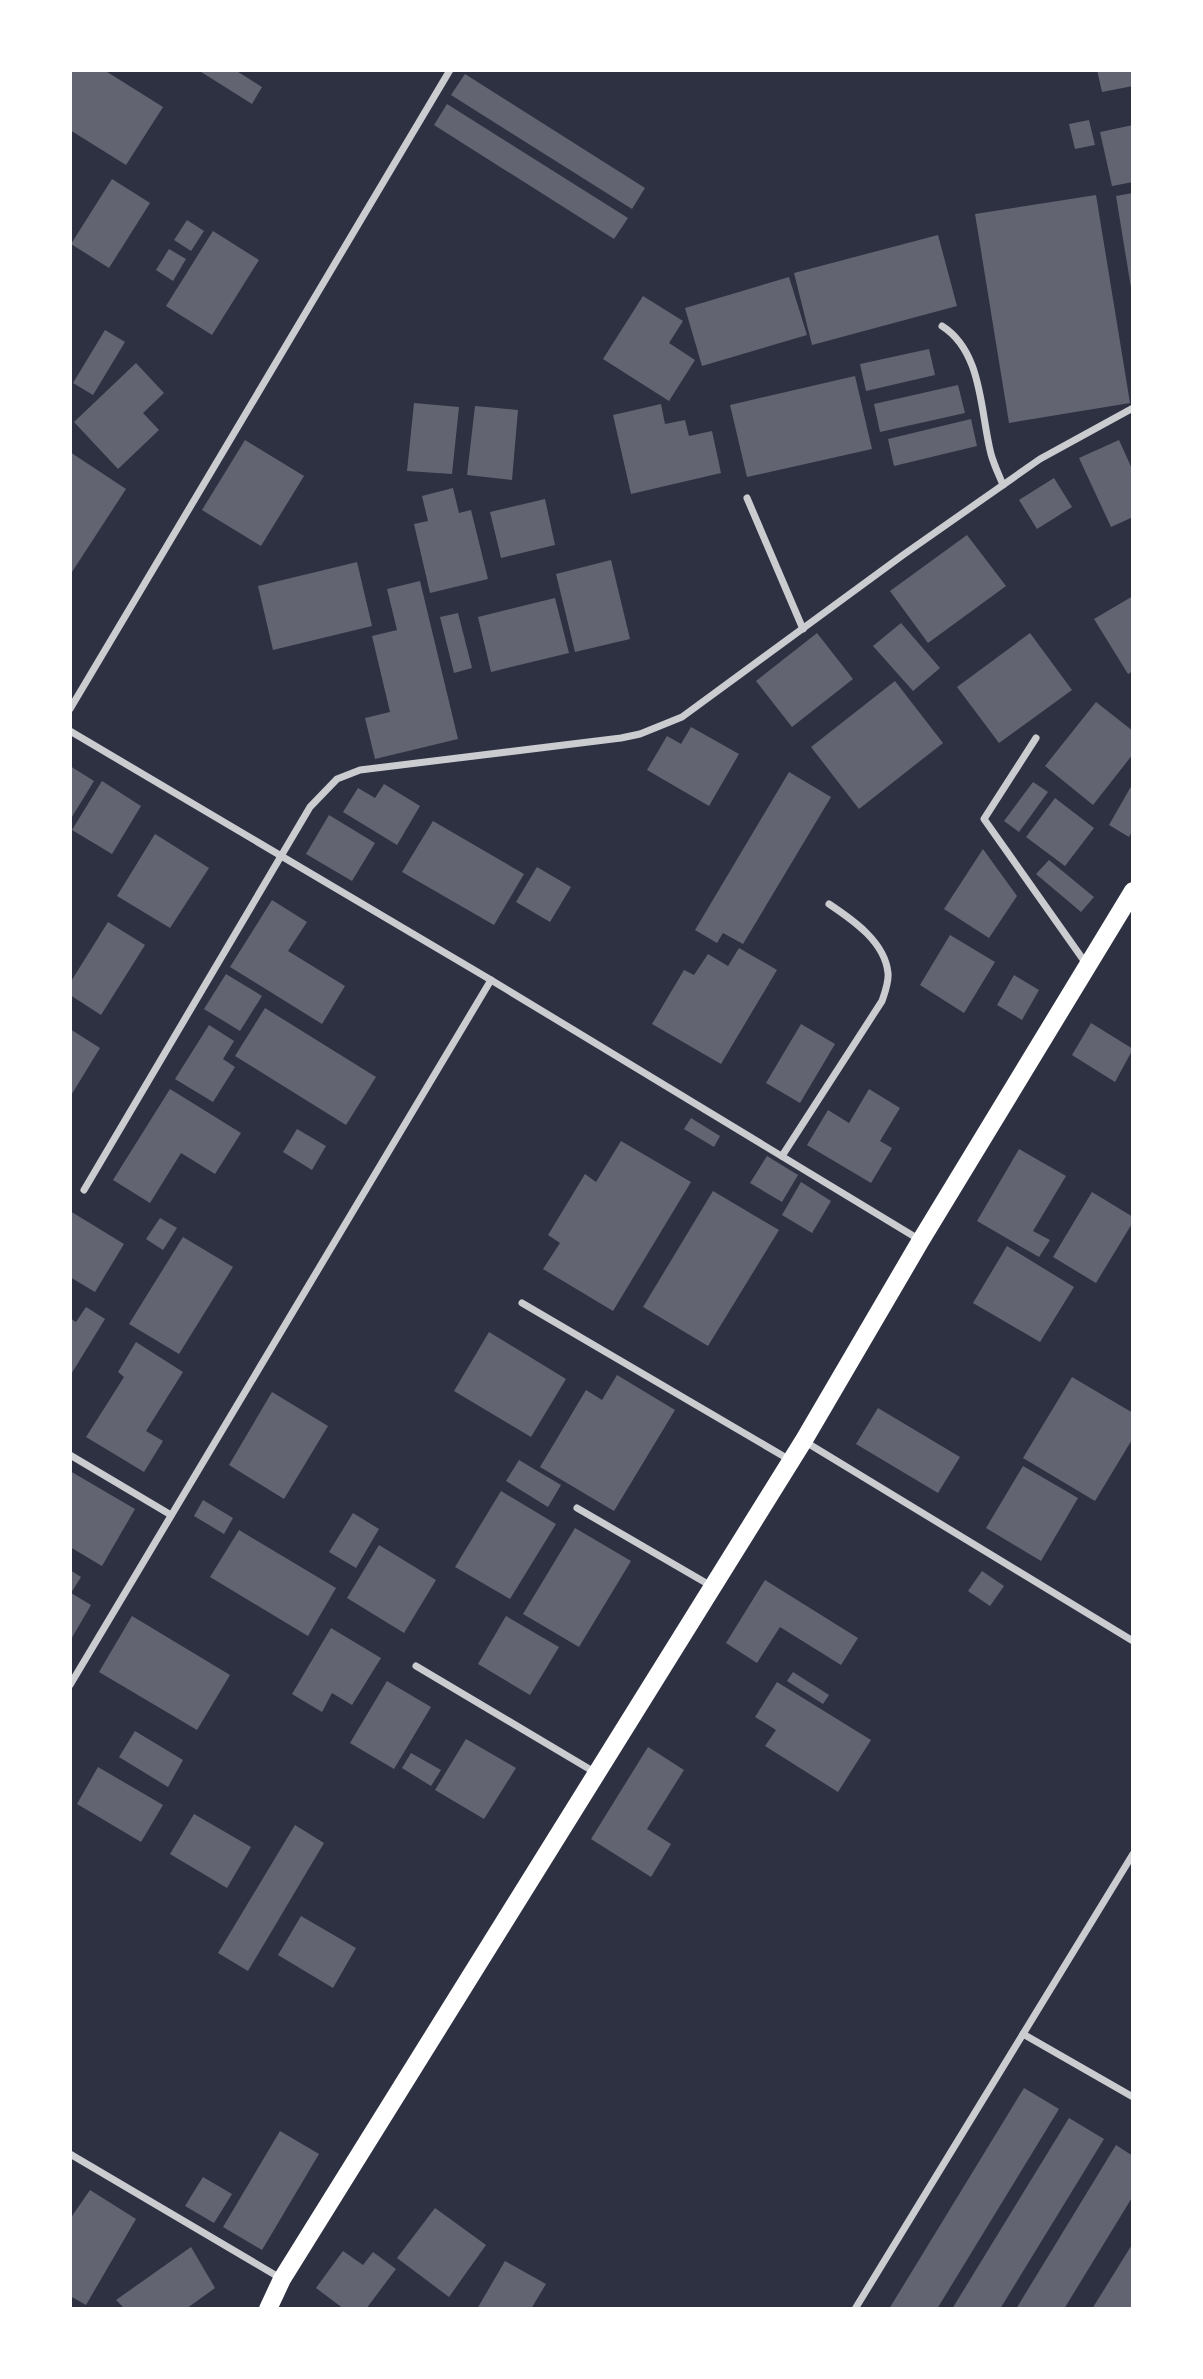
<svg xmlns="http://www.w3.org/2000/svg" width="1203" height="2379" viewBox="0 0 1203 2379" font-family="Raleway,sans-serif">
  <style>
    .building { fill: #626471 }
    .lines { fill: none; stroke-linecap: round; stroke-linejoin: round }
    .minor { stroke: #caccd0; stroke-width: 7 }
    .primary { stroke: #fff; stroke-width: 18 }
  </style>
  <rect width="100%" height="100%" fill="#2d3142"/>
  <g class="building">
    <path d="M70 70H104L163 107 126 165 70 130Z"/>
    <path d="M198 70H235L262 87 252 104Z"/>
    <path d="M1097 70H1133V86L1102 92Z"/>
    <path d="M465 74 645 188 632 209 451 95Z"/>
    <path d="M447 104 628 218 614 239 434 125Z"/>
    <path d="M1089 120 1095 145 1075 149 1069 124Z"/>
    <path d="M1133 125V182L1112 186 1100 132Z"/>
    <path d="M112 179 150 203 109 268 71 244Z"/>
    <path d="M1133 193V294H1132L1116 196Z"/>
    <path d="M1096 195 1130 403 1009 423 975 214Z"/>
    <path d="M187 220 204 231 191 251 174 240Z"/>
    <path d="M213 231 259 260 212 335 166 306Z"/>
    <path d="M938 235 957 306 812 345 794 273Z"/>
    <path d="M169 249 186 259 173 281 156 270Z"/>
    <path d="M789 277 807 335 702 366 685 308Z"/>
    <path d="M643 296 683 321 669 343 695 360 669 401 603 359Z"/>
    <path d="M105 330 125 342 93 395 73 383Z"/>
    <path d="M929 349 935 375 866 391 860 364Z"/>
    <path d="M136 363 164 393 143 413 159 430 118 469 74 422Z"/>
    <path d="M855 376 872 449 747 477 730 405Z"/>
    <path d="M958 385 965 413 880 432 874 404Z"/>
    <path d="M414 403 459 407 452 474 407 471Z"/>
    <path d="M661 404 665 424 685 420 689 436 712 431 721 473 631 494 613 415Z"/>
    <path d="M475 406 518 410 512 480 467 475Z"/>
    <path d="M971 419 977 446 894 466 888 439Z"/>
    <path d="M245 440 304 476 261 546 202 510Z"/>
    <path d="M1119 440 1133 471V517L1111 527 1079 458Z"/>
    <path d="M70 452 126 489 70 575Z"/>
    <path d="M1054 478 1072 507 1037 529 1019 500Z"/>
    <path d="M453 488 459 513 471 510 488 579 430 593 414 524 428 521 422 496Z"/>
    <path d="M545 499 555 545 501 558 490 512Z"/>
    <path d="M967 535 1006 586 928 643 890 591Z"/>
    <path d="M611 560 630 639 575 652 556 574Z"/>
    <path d="M357 562 372 626 273 650 258 586Z"/>
    <path d="M420 581 458 739 375 759 365 718 390 712 372 636 397 630 387 589Z"/>
    <path d="M1133 596V671L1128 674 1094 619Z"/>
    <path d="M555 598 569 653 491 672 478 617Z"/>
    <path d="M458 613 472 668 454 673 440 617Z"/>
    <path d="M901 623 940 668 913 691 873 646Z"/>
    <path d="M817 633 853 679 792 727 756 681Z"/>
    <path d="M1030 633 1072 690 999 743 957 687Z"/>
    <path d="M895 681 943 743 859 809 811 747Z"/>
    <path d="M1096 702 1133 731V754L1093 805 1045 766Z"/>
    <path d="M691 727 739 754 709 806 647 770 667 736 681 744Z"/>
    <path d="M70 766 94 781 70 820Z"/>
    <path d="M789 772 831 797 743 944 723 933 717 943 695 930Z"/>
    <path d="M102 781 141 806 112 854 72 830Z"/>
    <path d="M1033 782 1048 792 1019 832 1004 821Z"/>
    <path d="M1133 783V830L1129 837 1109 825Z"/>
    <path d="M384 784 420 806 397 845 343 812 358 788 375 798Z"/>
    <path d="M1055 798 1094 828 1065 866 1026 837Z"/>
    <path d="M329 815 375 843 352 881 306 854Z"/>
    <path d="M433 821 524 874 494 925 402 872Z"/>
    <path d="M155 834 209 868 170 928 117 896Z"/>
    <path d="M983 849 1017 896 989 938 944 909Z"/>
    <path d="M1049 860 1094 897 1081 912 1036 874Z"/>
    <path d="M537 867 571 887 550 922 516 902Z"/>
    <path d="M272 900 307 922 288 951 345 986 322 1024 230 967Z"/>
    <path d="M108 922 145 945 101 1015 70 995V983Z"/>
    <path d="M950 935 995 962 964 1013 920 985Z"/>
    <path d="M739 948 777 970 721 1064 652 1024 684 970 694 975 708 954 728 966Z"/>
    <path d="M226 974 262 996 240 1031 204 1009Z"/>
    <path d="M1014 975 1039 990 1022 1020 997 1005Z"/>
    <path d="M265 1008 376 1077 346 1125 235 1056Z"/>
    <path d="M1091 1023 1133 1049 1115 1082 1072 1055Z"/>
    <path d="M801 1024 835 1044 800 1103 766 1083Z"/>
    <path d="M209 1025 234 1041 223 1059 235 1067 213 1102 175 1079Z"/>
    <path d="M70 1029 100 1048 70 1097Z"/>
    <path d="M170 1089 241 1133 215 1174 181 1153 150 1203 113 1180Z"/>
    <path d="M869 1089 900 1108 880 1141 892 1148 871 1183 807 1145 828 1110 849 1123Z"/>
    <path d="M691 1118 720 1136 714 1147 684 1129Z"/>
    <path d="M297 1129 326 1146 312 1170 283 1152Z"/>
    <path d="M621 1141 691 1182 613 1311 543 1269 560 1243 548 1235 585 1174 596 1182Z"/>
    <path d="M1019 1149 1066 1176 1033 1231 1050 1240 1039 1257 977 1221Z"/>
    <path d="M767 1156 798 1175 782 1202 750 1183Z"/>
    <path d="M801 1182 831 1201 812 1233 782 1215Z"/>
    <path d="M713 1191 779 1230 708 1346 643 1307Z"/>
    <path d="M1092 1192 1133 1217V1222L1096 1283 1053 1257Z"/>
    <path d="M70 1211 124 1244 95 1292 70 1277Z"/>
    <path d="M160 1218 177 1228 163 1250 146 1239Z"/>
    <path d="M183 1237 233 1267 179 1354 129 1324Z"/>
    <path d="M1007 1246 1074 1287 1040 1342 973 1303Z"/>
    <path d="M86 1307 105 1319 70 1376V1318L76 1322Z"/>
    <path d="M489 1332 566 1379 531 1437 454 1391Z"/>
    <path d="M136 1342 183 1372 146 1431 163 1441 144 1472 86 1437 124 1377 118 1372Z"/>
    <path d="M617 1375 675 1410 614 1511 540 1467 586 1390 602 1400Z"/>
    <path d="M1072 1377 1133 1413V1438L1095 1501 1023 1458Z"/>
    <path d="M272 1392 328 1426 284 1499 229 1465Z"/>
    <path d="M878 1408 960 1457 938 1493 856 1444Z"/>
    <path d="M519 1460 561 1485 548 1507 506 1481Z"/>
    <path d="M1023 1466 1078 1498 1041 1561 986 1528Z"/>
    <path d="M70 1471 135 1509 102 1566 70 1547Z"/>
    <path d="M501 1491 556 1524 510 1599 455 1567Z"/>
    <path d="M203 1500 233 1518 224 1534 194 1516Z"/>
    <path d="M353 1513 379 1529 356 1568 329 1552Z"/>
    <path d="M575 1528 631 1561 579 1647 523 1614Z"/>
    <path d="M239 1530 336 1588 308 1636 210 1577Z"/>
    <path d="M379 1545 436 1580 404 1633 347 1598Z"/>
    <path d="M70 1570 81 1577 71 1593 91 1605 70 1641Z"/>
    <path d="M982 1571 1004 1586 990 1606 968 1591Z"/>
    <path d="M765 1580 858 1638 841 1665 780 1627 757 1663 726 1643Z"/>
    <path d="M132 1616 230 1675 197 1730 99 1672Z"/>
    <path d="M506 1616 559 1647 530 1695 478 1664Z"/>
    <path d="M331 1628 381 1658 352 1705 332 1693 322 1712 292 1694Z"/>
    <path d="M793 1672 829 1695 823 1704 787 1681Z"/>
    <path d="M387 1681 431 1707 394 1769 350 1743Z"/>
    <path d="M777 1682 871 1740 838 1792 765 1746 776 1730 755 1717Z"/>
    <path d="M135 1731 183 1760 168 1787 119 1757Z"/>
    <path d="M466 1739 516 1768 484 1819 435 1790Z"/>
    <path d="M648 1747 684 1770 647 1829 671 1844 651 1877 591 1839Z"/>
    <path d="M411 1753 441 1770 431 1786 402 1768Z"/>
    <path d="M98 1767 163 1805 141 1842 77 1804Z"/>
    <path d="M194 1814 251 1847 227 1888 170 1854Z"/>
    <path d="M295 1825 324 1843 248 1971 218 1953Z"/>
    <path d="M301 1916 356 1948 333 1988 278 1955Z"/>
    <path d="M1024 2088 1059 2109 937 2309H889Z"/>
    <path d="M1069 2118 1104 2139 1000 2309H952Z"/>
    <path d="M280 2131 319 2154 262 2250 223 2227Z"/>
    <path d="M1116 2145 1133 2156V2196L1064 2309H1016Z"/>
    <path d="M203 2177 232 2194 214 2223 185 2206Z"/>
    <path d="M90 2190 136 2219 86 2305 70 2296V2219Z"/>
    <path d="M435 2208 486 2245 449 2297 397 2258Z"/>
    <path d="M1133 2243V2309H1092Z"/>
    <path d="M191 2247 215 2288 186 2309H125L116 2300Z"/>
    <path d="M343 2251 363 2265 373 2252 396 2269 366 2309H344L316 2288Z"/>
    <path d="M505 2261 546 2284 531 2309H477Z"/>
  </g>
  <g class="lines">
    <g class="minor">
      <path d="M942 326C983 352 980 412 991 454 994 465 999 475 1003 485"/>
      <path d="M747 498 803 629"/>
      <path d="M70 709 450 70"/>
      <path d="M70 731 491 980 920 1240"/>
      <path d="M1036 738 984 819 1087 965"/>
      <path d="M782 1156 882 1001C885 992 889 982 888 973 885 942 853 920 829 904"/>
      <path d="M84 1190 310 807 337 779 360 770 621 738 640 734 682 717 903 555 1040 459 1133 408"/>
      <path d="M522 1303 790 1460"/>
      <path d="M804 1441 1133 1641"/>
      <path d="M70 1455 171 1515"/>
      <path d="M577 1508 713 1587"/>
      <path d="M416 1666 596 1773"/>
      <path d="M70 1685 491 980"/>
      <path d="M1023 2034 1133 2097"/>
      <path d="M70 2154 282 2279"/>
      <path d="M855 2309 1133 1854"/>
    </g>
    <path class="primary" d="M268 2309 282 2279 804 1440 921 1240 1133 891"/>
  </g>
  <rect width="1203" height="2379" fill="none" stroke="#ffffff" stroke-width="144"/>
</svg>
